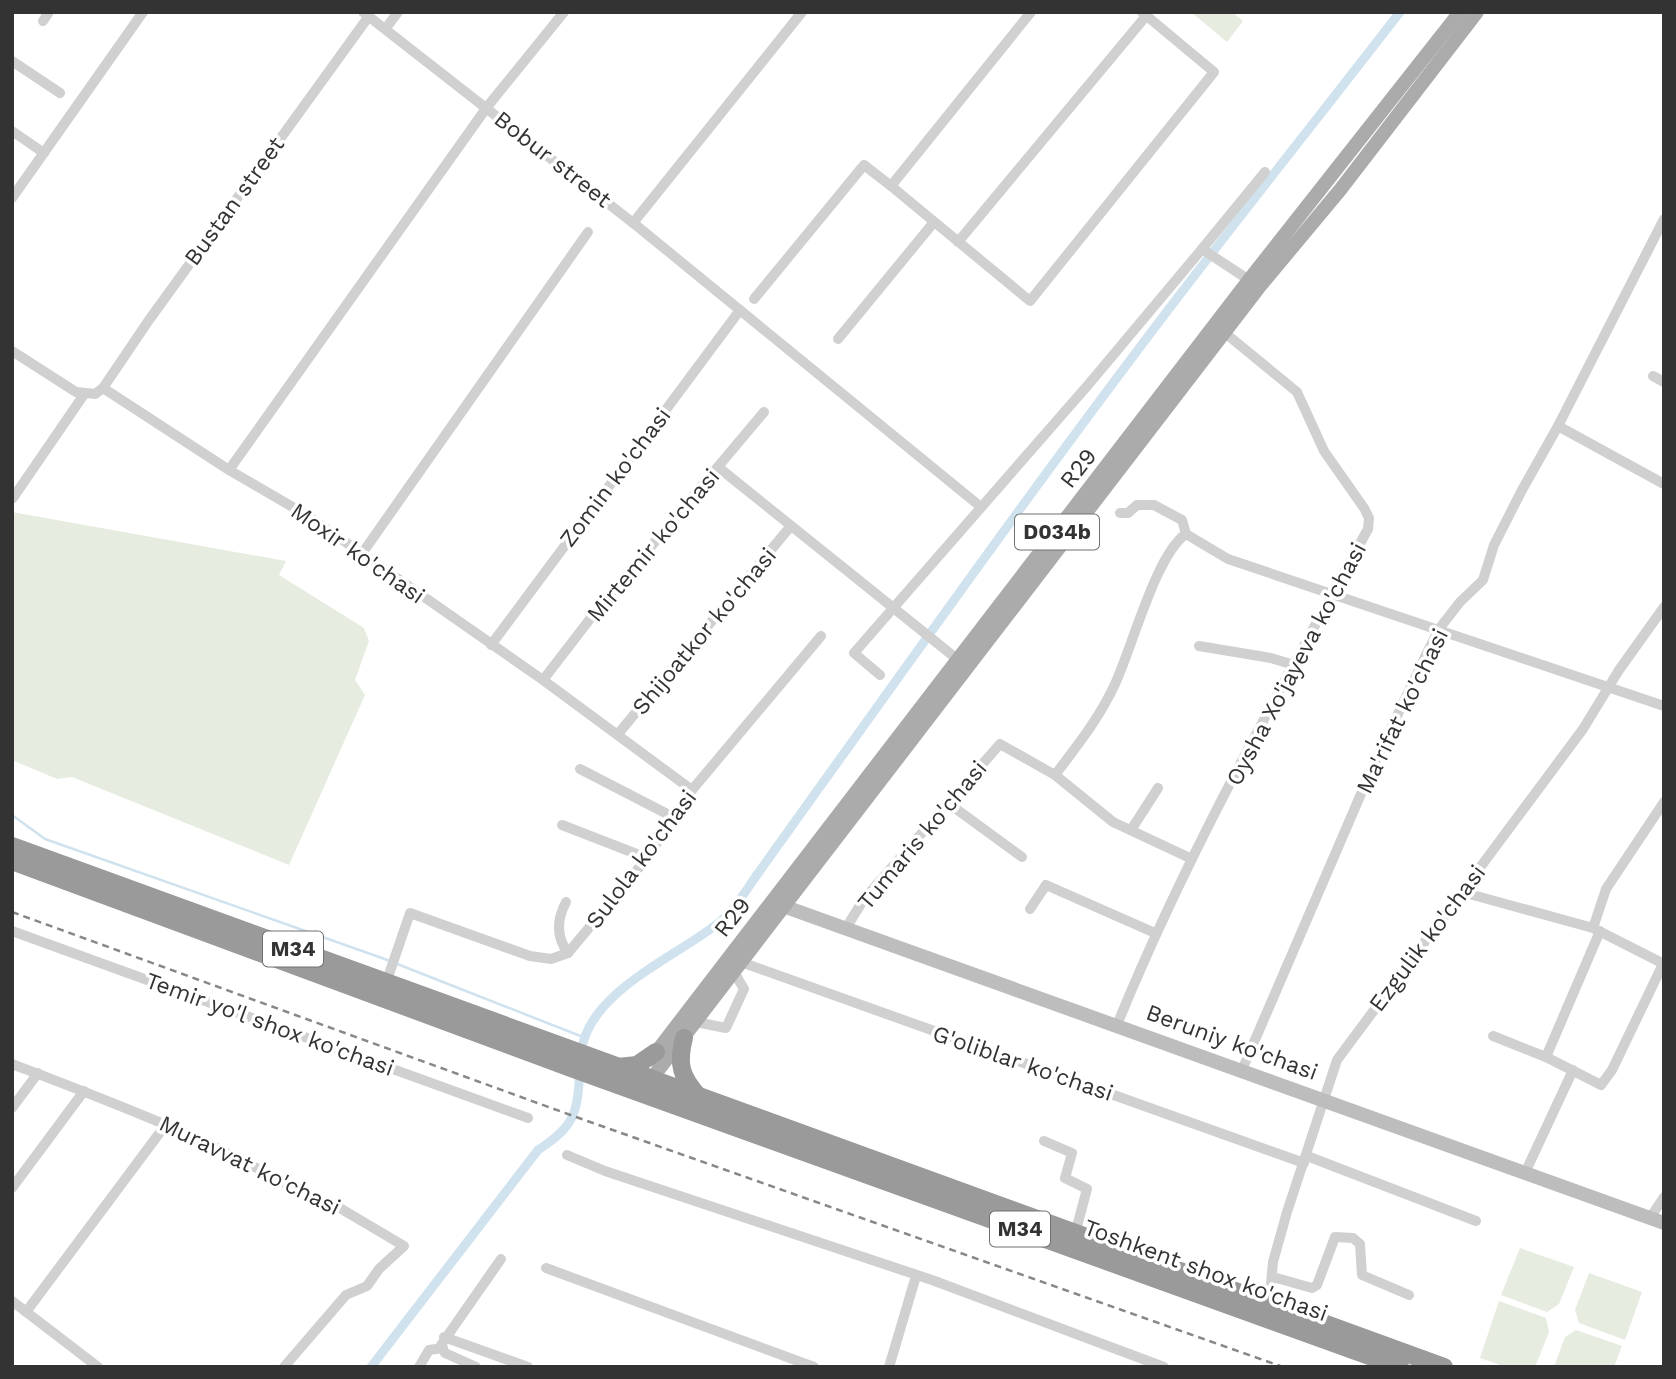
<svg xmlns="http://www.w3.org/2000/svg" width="1676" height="1379" viewBox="0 0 1676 1379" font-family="'Work Sans',sans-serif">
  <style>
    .green { fill: #e6ecdf }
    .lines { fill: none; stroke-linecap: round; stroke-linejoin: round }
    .stream { stroke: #cfe2ee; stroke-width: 2.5 }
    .canal { stroke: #cfe2ee; stroke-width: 9 }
    .street { stroke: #d0d0d0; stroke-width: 10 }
    .secondary { stroke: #bdbdbd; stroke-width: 14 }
    .primary { stroke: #ababab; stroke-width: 14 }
    .highway { stroke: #9a9a9a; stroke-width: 18 }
    .rail { stroke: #888; stroke-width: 2.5; stroke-dasharray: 7 5; stroke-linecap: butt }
    .labels { text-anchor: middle; stroke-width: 7; stroke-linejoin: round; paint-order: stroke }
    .shield { fill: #fff; stroke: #707070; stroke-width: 2 }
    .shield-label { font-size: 21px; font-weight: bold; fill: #333 }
    .street-label { font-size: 23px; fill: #333; stroke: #fff }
  </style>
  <rect width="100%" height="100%" fill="#fff"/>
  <g class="green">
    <path d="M1191 12H1232L1243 21 1227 42Z"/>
    <path d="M12 512 286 561 279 575 364 628 369 641 355 680 365 695 289 865 72 777 57 779 12 760Z"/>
    <path d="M1520 1248 1574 1267 1559 1304 1547 1312 1501 1295Z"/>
    <path d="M1589 1273 1642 1292 1625 1340 1579 1323 1575 1310Z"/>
    <path d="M1499 1301 1546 1318 1549 1332 1535 1367H1506L1480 1358Z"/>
    <path d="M1576 1330 1622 1346 1614 1367H1554L1565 1337Z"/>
  </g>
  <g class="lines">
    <path class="stream" d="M12 815 45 839 382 958 583 1037"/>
    <g class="canal">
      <path d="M581 1054C586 993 676 957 717 924 735 910 746 890 759 872 893 685 1026 497 1165 314 1242 213 1322 113 1400 12"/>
      <path d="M371 1367 538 1150C575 1126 577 1114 580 1071"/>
    </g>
    <g class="street">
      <path d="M363 12 637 226 981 507"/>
      <path d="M43 21 49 12"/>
      <path d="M386 28 398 12"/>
      <path d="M12 61 60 93"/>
      <path d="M12 131 44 153"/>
      <path d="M891 186 1030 301 1214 72 1142 12"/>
      <path d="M12 198 143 12"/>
      <path d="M633 223 802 12"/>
      <path d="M958 242 1146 16"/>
      <path d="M1202 249 1265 172"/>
      <path d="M754 299 864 165 891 186 1031 12"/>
      <path d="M838 339 934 222"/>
      <path d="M12 351 76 392 95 394 103 388 229 470 308 516 543 680 692 790"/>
      <path d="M1653 376 1664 382"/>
      <path d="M103 388 149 320 369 16"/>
      <path d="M1558 426 1664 484"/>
      <path d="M718 467 957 659"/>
      <path d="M229 470 487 107 564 12"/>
      <path d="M13 498 85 393"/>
      <path d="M1120 513H1128L1137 505H1154L1182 520 1186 534"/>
      <path d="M1186 534 1228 559 1664 706"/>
      <path d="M361 555 588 232"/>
      <path d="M491 645 740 310"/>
      <path d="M1199 646 1271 658 1294 665"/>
      <path d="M880 675 854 653 1088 385 1202 249 1249 280"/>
      <path d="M543 680 590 619 764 412"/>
      <path d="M618 734 790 527"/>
      <path d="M580 769 675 818"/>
      <path d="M1055 775C1077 746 1100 717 1115 684 1132 648 1156 554 1186 534"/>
      <path d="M948 803 1022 857"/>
      <path d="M562 825 647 858"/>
      <path d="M1131 830 1158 788"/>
      <path d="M1462 892 1593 928 1664 964"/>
      <path d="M566 902C557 919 556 937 568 953"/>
      <path d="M1030 909 1046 885 1155 933"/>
      <path d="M846 928 864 899 1000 744 1055 775 1113 822 1192 859"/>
      <path d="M1593 928 1606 889 1664 802"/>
      <path d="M12 931 528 1118"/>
      <path d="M741 962 1304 1163"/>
      <path d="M386 983 410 913 530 956 551 959 568 953 647 858 692 790 821 636"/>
      <path d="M696 1022 726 1028 744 989 734 972"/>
      <path d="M1117 1025C1187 853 1279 691 1368 529L1369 518 1364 508 1324 451 1297 392 1225 333"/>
      <path d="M1493 1036 1546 1057 1601 1085 1612 1070 1663 964"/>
      <path d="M1546 1057 1600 931"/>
      <path d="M12 1064C119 1105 219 1142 317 1202L328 1201 404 1246 379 1269 367 1286 346 1295 284 1367"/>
      <path d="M1242 1070 1370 773 1425 657 1439 629 1460 602 1483 580 1494 545 1522 490 1558 426 1664 219"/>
      <path d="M12 1108 38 1073"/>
      <path d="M1044 1141 1072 1153 1065 1178 1087 1189 1075 1234"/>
      <path d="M567 1155 605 1171 932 1280 1164 1367"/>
      <path d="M1307 1156 1476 1221"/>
      <path d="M1525 1173 1573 1070"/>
      <path d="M12 1188 84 1091"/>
      <path d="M1650 1218 1664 1197"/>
      <path d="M546 1268 814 1367"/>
      <path d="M1273 1277 1312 1288 1317 1285 1335 1237 1353 1238 1360 1244 1362 1275 1409 1295"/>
      <path d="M12 1301 98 1367"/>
      <path d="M1269 1306 1273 1262 1287 1212 1337 1060 1583 729 1619 670 1664 607"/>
      <path d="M26 1312 167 1123"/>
      <path d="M444 1337 528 1367"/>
      <path d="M419 1367 429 1350 443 1348"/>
      <path d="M476 1367 445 1353 441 1345 501 1259"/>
      <path d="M889 1367 916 1276"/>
    </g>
    <path class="secondary" d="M783 906 1664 1223"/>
    <g class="primary">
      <path d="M651 1059 1249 280 1460 12"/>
      <path d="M646 1086 1260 286 1340 190 1477 12"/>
    </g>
    <g class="highway">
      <path d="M12 846 1444 1367"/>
      <path d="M12 861 571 1068 1400 1367"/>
      <path d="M684 1038C677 1064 681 1077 699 1097"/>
      <path d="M618 1067 637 1065 656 1052"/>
    </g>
    <path class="rail" d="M12 912 576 1117 1283 1367"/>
  </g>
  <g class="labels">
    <g class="shield">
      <rect x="1015" y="514.5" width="84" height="35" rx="5"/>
      <rect x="263" y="931.5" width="60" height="35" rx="5"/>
      <rect x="990" y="1211.5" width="60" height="35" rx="5"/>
    </g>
    <g class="shield-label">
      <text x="1057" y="539">D034b</text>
      <text x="293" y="956">M34</text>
      <text x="1020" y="1236">M34</text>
    </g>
    <g class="street-label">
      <text transform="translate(553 159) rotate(38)" y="8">Bobur street</text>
      <text transform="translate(234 201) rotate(-54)" y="8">Bustаn street</text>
      <text transform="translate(1078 468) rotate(-52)" y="8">R29</text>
      <text transform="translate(615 477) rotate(-53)" y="8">Zomin ko'chasi</text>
      <text transform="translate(653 545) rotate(-50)" y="8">Mirtemir ko'chasi</text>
      <text transform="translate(358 553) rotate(35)" y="8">Moxir ko'chasi</text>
      <text transform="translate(704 631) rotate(-50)" y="8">Shijoatkor ko'chasi</text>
      <text transform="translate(1296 664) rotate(-62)" y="8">Oysha Xo'jayeva ko'chasi</text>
      <text transform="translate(1402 711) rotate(-64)" y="8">Ma'rifat ko'chasi</text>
      <text transform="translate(922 835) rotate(-50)" y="8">Tumaris ko'chasi</text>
      <text transform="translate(641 859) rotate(-53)" y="8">Sulola ko'chasi</text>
      <text transform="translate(732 917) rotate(-52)" y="8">R29</text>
      <text transform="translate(1427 938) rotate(-53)" y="8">Ezgulik ko'chasi</text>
      <text transform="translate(270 1024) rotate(20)" y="8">Temir yo'l shox ko'chasi</text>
      <text transform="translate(1232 1042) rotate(20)" y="8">Beruniy ko'chasi</text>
      <text transform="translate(1023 1063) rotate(19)" y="8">G'oliblar ko'chasi</text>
      <text transform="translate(250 1165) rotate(26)" y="8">Muravvat ko'chasi</text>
      <text transform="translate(1206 1270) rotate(20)" y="8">Toshkent shox ko'chasi</text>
    </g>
  </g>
  <rect width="1676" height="1379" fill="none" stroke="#333333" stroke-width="28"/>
</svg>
